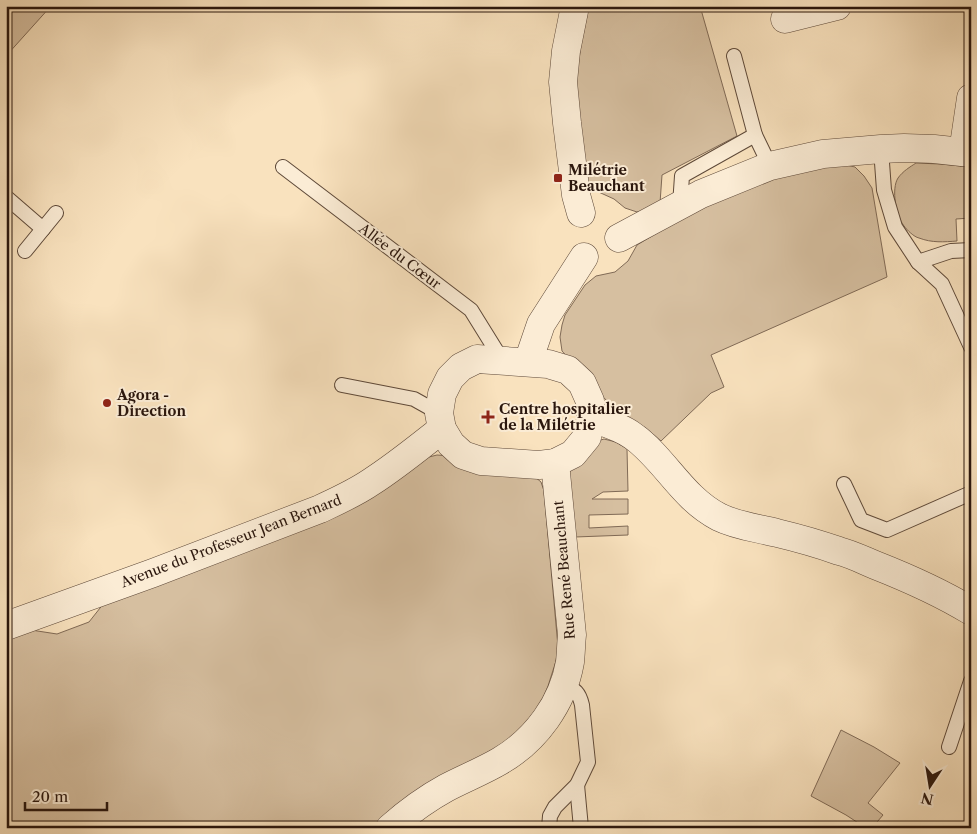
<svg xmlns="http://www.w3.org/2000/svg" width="977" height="834" viewBox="0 0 977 834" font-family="'Libre Caslon Text',serif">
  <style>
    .green { fill: #d6bfa0; stroke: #806a56 }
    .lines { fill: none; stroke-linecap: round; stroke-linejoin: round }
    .lane-casing { stroke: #5e4939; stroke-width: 16 }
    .street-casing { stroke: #5e4939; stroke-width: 29 }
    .lane { stroke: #fbecd5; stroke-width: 14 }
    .street { stroke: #fbecd5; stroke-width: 28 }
    .poi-dot { fill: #8f2418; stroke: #fbecd5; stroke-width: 2 }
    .labels { text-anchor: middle; stroke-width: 4; stroke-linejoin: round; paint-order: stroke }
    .poi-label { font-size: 14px; font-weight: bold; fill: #2a160d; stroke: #fbecd5; text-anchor: start }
    .street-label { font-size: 14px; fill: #2a160d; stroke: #fbecd5 }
  </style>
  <rect width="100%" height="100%" fill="#f9e2be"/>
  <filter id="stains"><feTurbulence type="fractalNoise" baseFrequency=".004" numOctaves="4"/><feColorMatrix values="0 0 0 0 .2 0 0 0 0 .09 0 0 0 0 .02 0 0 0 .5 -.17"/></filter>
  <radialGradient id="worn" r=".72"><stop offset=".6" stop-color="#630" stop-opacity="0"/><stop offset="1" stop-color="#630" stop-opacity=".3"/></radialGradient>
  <g class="green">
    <path d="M6 6H51L6 56Z"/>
    <path d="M589 6H700L737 136 662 175 660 203 644 211 637 212 625 208 614 199 592 189 587 183 583 173 576 79 581 45Z"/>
    <path d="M838 163 855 167 864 176 872 188 887 277 711 355 724 387 711 393 661 441 646 428 615 410 562 351 560 337 562 325 565 315 585 285 596 276 615 272 628 261 637 245 685 216 735 192 790 172Z"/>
    <path d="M916 163 940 164 971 167V218L956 219 957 241C944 242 932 243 919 238 914 237 907 230 904 226 896 216 891 189 898 178 903 171 910 167 916 163Z"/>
    <path d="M604 439 616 442 627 449 628 491 603 492 592 499H628V514L589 515V528L628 526V535L575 537 567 476 572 464 598 441Z"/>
    <path d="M437 455 451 456 534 476 541 482 544 491 558 647 556 661 548 686 541 703 532 718 508 741 395 806 371 828H6V640L31 630 57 634 89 622 104 603 425 458Z"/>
    <path d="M841 730 874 747 900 763 868 803 883 815 872 828H866L846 815 811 796Z"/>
  </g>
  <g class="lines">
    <g class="lane-casing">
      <g id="lane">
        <path d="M734 56 755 135 770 166"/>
        <path d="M881 149 884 190 895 227 918 262 951 251 971 250"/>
        <path d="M283 167 471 310 502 360"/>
        <path d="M6 197 43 229"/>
        <path d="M680 205 682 176 755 135"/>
        <path d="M25 251 56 213"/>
        <path d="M918 262 942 284 971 347"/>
        <path d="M342 385 414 399 439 413"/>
        <path d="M844 484 861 520 887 530 971 493"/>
        <path d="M949 747 971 681"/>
        <path d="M577 785 581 828"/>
        <path d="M549 828 550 816 555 807 577 785 588 762 582 705C579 692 575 690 564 684"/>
      </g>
    </g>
    <g class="street-casing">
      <g id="street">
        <path d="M575 6 566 51 563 82 567 123 576 195 581 213"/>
        <path d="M785 19 837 6"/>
        <path d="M963 152 971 98"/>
        <path d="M619 238 701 194 770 166 823 154 881 149 904 148 934 149 971 153"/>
        <path d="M477 359 548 364 568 370 582 383 590 401 591 418 587 437 573 454 555 463 539 465 481 461 463 455 451 444 442 429 439 413 442 394 450 378 461 367Z"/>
        <path d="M528 362 541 324 584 257"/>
        <path d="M591 418C606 423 621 427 633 436 665 459 682 498 719 517 737 526 758 528 777 533 798 538 819 544 839 551 851 554 863 560 875 565 908 578 940 592 971 611"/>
        <path d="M6 626 153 573 320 509C337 501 355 493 371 482 396 466 419 447 442 429"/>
        <path d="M390 828C407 813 426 799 446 788 463 779 483 771 500 761 536 740 563 703 570 662 571 653 571 644 572 635L555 463"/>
      </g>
    </g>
    <use href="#lane" class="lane"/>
    <use href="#street" class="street"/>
  </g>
  <g class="poi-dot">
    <rect x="553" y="173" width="10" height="10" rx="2.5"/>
    <circle cx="107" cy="403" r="5"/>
    <path d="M485.5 409.5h5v5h5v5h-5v5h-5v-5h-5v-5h5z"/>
  </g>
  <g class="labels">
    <g class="poi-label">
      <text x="568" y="175">Milétrie<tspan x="568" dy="16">Beauchant</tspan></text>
      <text x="117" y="400">Agora -<tspan x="117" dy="16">Direction</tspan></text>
      <text x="499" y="414">Centre hospitalier<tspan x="499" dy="16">de la Milétrie</tspan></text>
    </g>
    <g class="street-label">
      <text transform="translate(400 256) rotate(37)" y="5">Allée du Cœur</text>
      <text transform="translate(231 541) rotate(-21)" y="5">Avenue du Professeur Jean Bernard</text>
      <text transform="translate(564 570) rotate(-95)" y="5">Rue René Beauchant</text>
    </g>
  </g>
  <rect width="977" height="834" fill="none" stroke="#f9e2be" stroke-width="25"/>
  <rect x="8" y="8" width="962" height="819" fill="none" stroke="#2a160d" stroke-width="2.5"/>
  <rect x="12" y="12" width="952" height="809" fill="none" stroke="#2a160d"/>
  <g transform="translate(930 786) rotate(192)" stroke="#fbecd5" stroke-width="4" paint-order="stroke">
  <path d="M0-4L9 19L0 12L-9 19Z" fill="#2a160d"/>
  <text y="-8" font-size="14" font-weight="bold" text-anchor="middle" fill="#2a160d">N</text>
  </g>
  <path d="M25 802v8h82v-8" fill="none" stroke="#2a160d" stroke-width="2.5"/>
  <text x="32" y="802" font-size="15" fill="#2a160d" stroke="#fbecd5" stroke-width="4" paint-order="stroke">20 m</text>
  <rect width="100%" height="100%" filter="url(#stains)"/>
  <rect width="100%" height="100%" fill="url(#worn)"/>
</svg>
